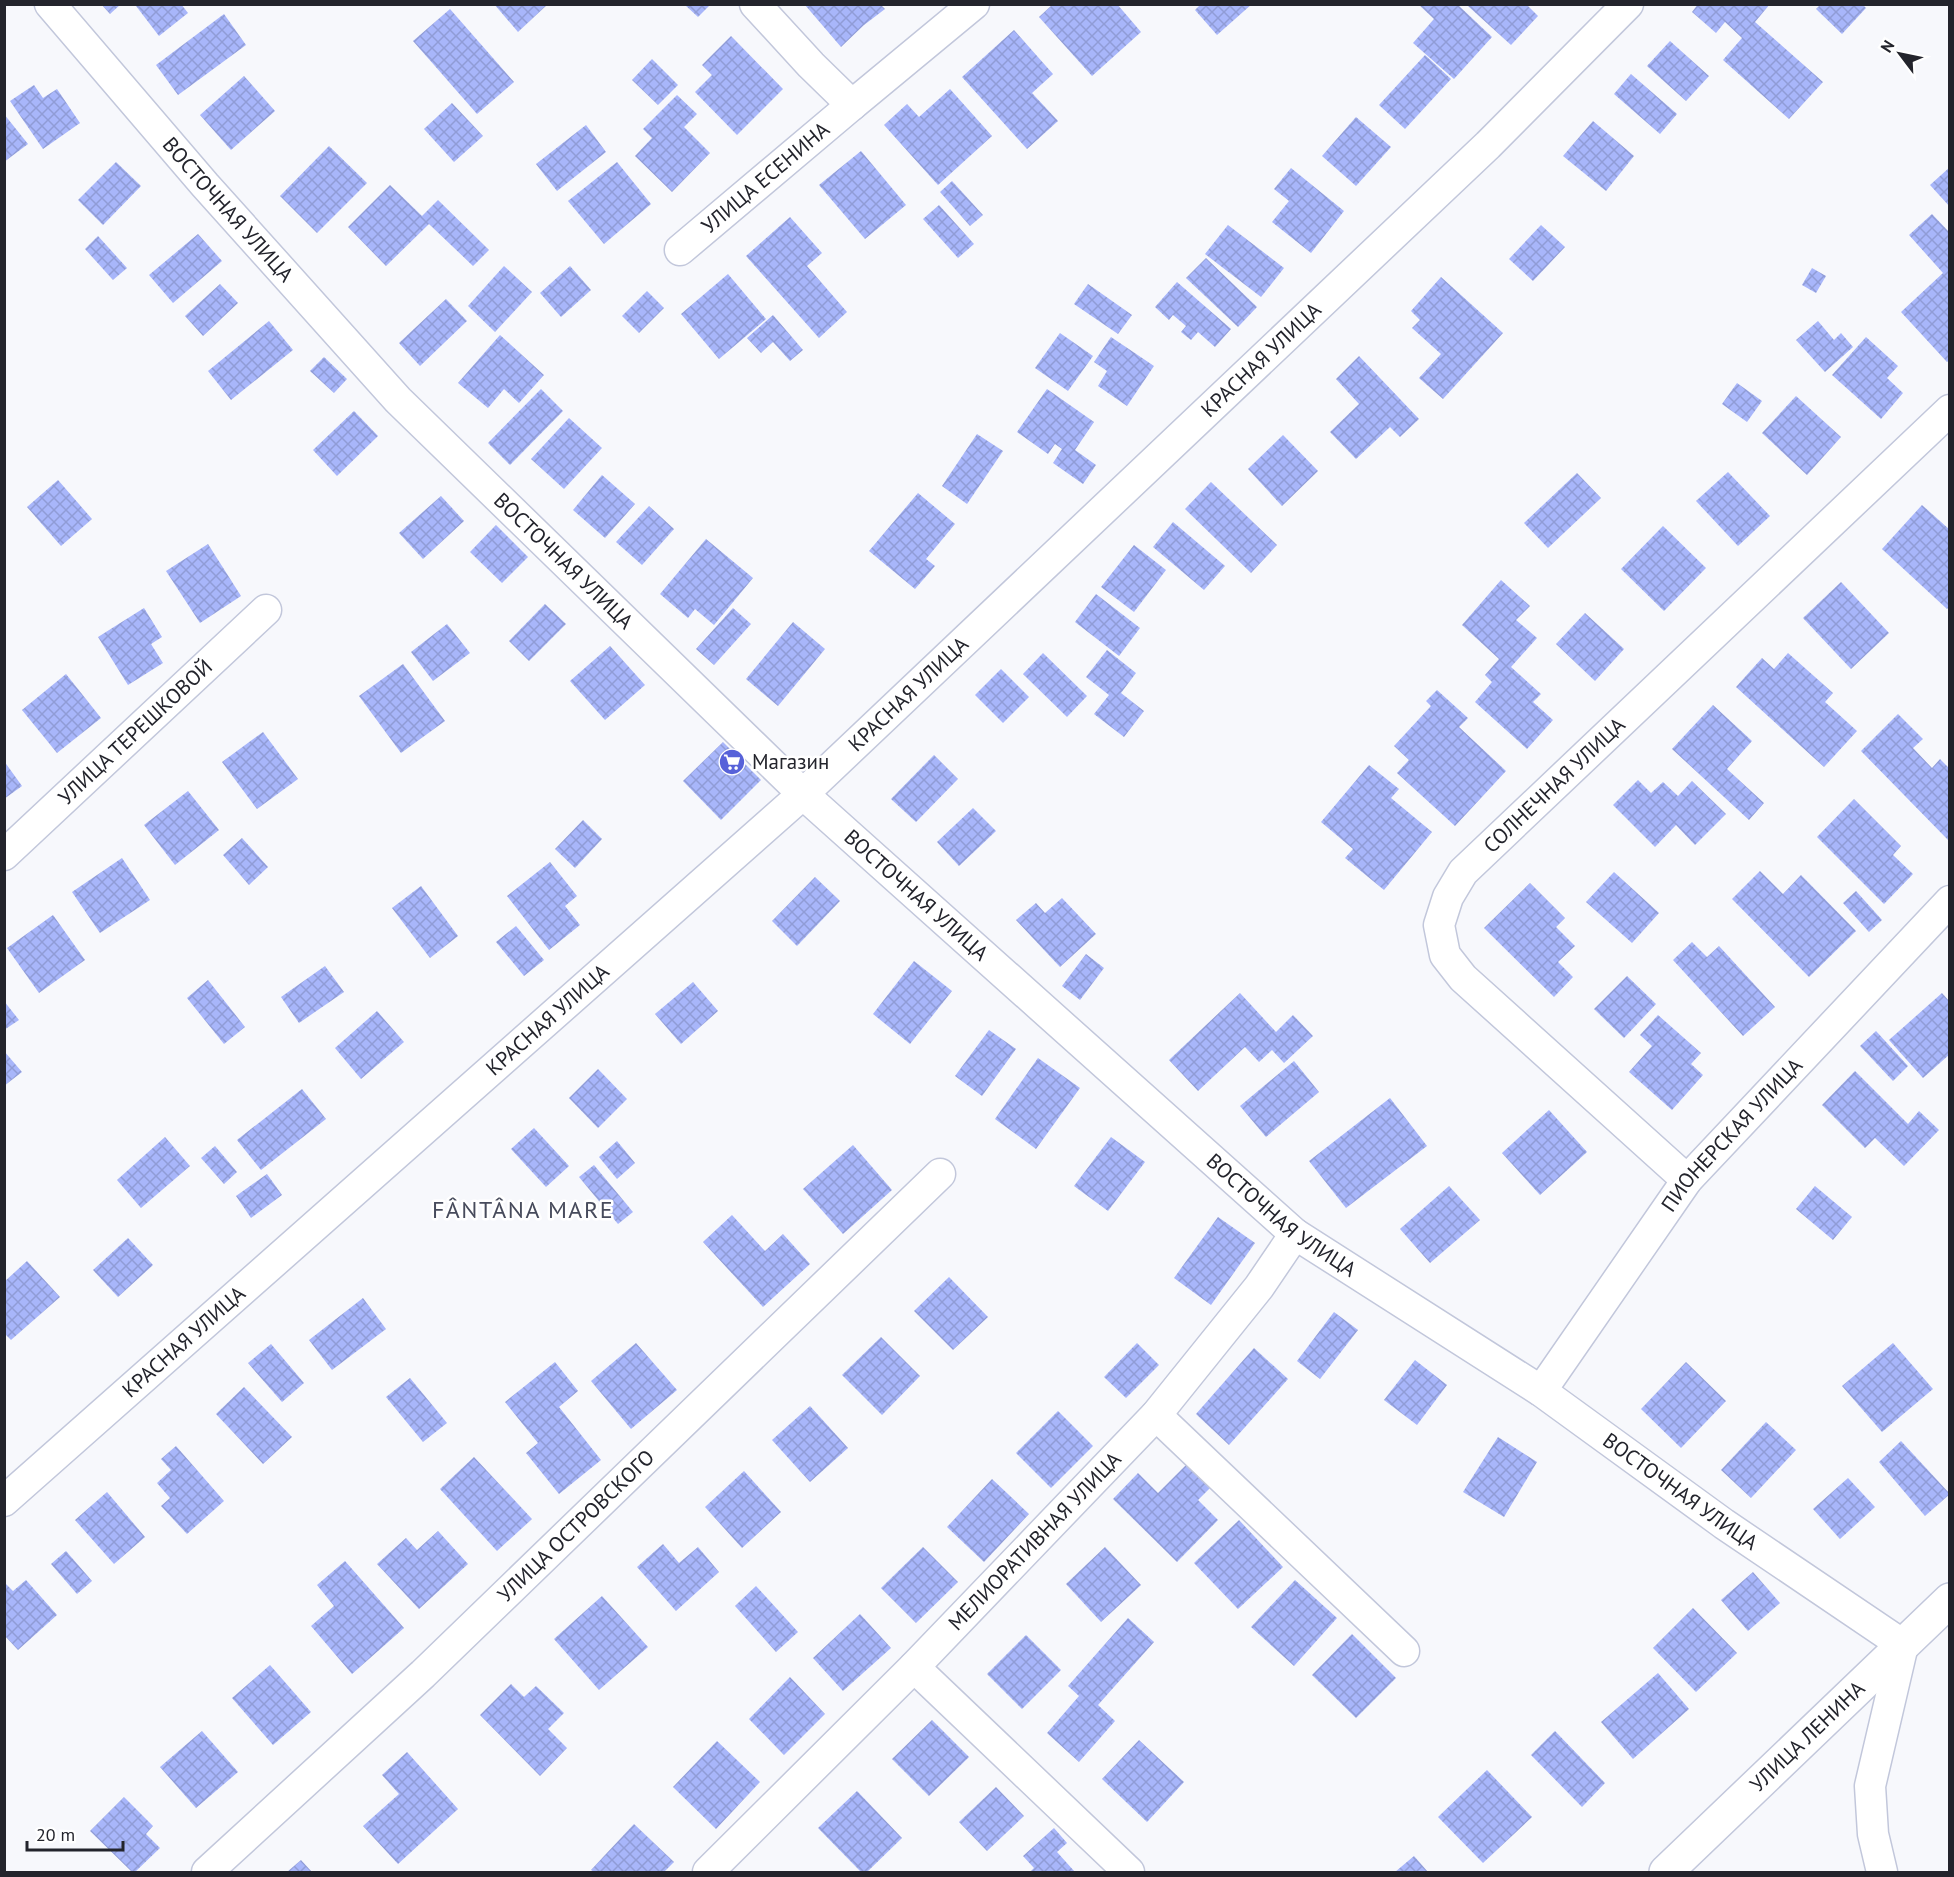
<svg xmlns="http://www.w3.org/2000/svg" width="1954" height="1877" viewBox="0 0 1954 1877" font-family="'PT Sans',sans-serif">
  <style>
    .building { fill: url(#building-cross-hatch) }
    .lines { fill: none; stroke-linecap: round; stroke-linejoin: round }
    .minor-casing { stroke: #c2c7db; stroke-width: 33 }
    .tertiary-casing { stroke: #c2c7db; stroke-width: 36 }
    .minor { stroke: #fff; stroke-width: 30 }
    .tertiary { stroke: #fff; stroke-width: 33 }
    .labels { text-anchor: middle; stroke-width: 5; stroke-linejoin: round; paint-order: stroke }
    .street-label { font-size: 21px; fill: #23242c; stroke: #fff }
    .poi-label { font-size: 21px; fill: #23242c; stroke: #fff; text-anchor: start }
    .quarter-label { font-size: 24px; letter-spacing: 1.5px; fill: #474b5c; stroke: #fff }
  </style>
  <defs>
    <pattern id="building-cross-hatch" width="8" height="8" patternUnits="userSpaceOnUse" patternTransform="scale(1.5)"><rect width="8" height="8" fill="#a8b6fa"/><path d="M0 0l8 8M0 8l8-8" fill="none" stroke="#909cd6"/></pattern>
  </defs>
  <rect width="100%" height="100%" fill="#f7f8fc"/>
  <g class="building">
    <path d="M101 4H121L110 14Z"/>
    <path d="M138 4H181L188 13 159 36 136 6Z"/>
    <path d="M494 4H548L518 32Z"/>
    <path d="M1053 4H1117L1141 32 1092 76 1039 17Z"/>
    <path d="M1201 4H1252L1217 35 1195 10Z"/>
    <path d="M1418 4H1457L1492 37 1454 79 1413 43 1434 19Z"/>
    <path d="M1470 4H1526L1538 16 1511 45 1468 6Z"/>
    <path d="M1698 4H1770L1755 22 1823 82 1789 119 1723 60 1742 38 1725 22 1716 33 1692 12Z"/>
    <path d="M1821 4H1862L1866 8 1842 34 1816 9Z"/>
    <path d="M685 5H710L698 17Z"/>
    <path d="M805 5H881L885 9 864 25 841 47Z"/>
    <path d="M450 9 514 82 477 114 413 41Z"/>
    <path d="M224 14 246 45 178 95 156 65Z"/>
    <path d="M1014 30 1053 74 1032 93 1058 121 1027 149 962 77Z"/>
    <path d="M731 36 783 89 737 135 695 92 712 75 702 65Z"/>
    <path d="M1670 41 1709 76 1686 101 1647 66Z"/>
    <path d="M1425 55 1451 79 1405 129 1379 105Z"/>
    <path d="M652 59 678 85 658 105 632 80Z"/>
    <path d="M1631 74 1677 114 1660 134 1614 94Z"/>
    <path d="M244 76 275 111 231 150 200 115Z"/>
    <path d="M34 85 43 98 57 89 80 123 43 149 10 101Z"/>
    <path d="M950 89 992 136 938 185 884 125 907 104 919 117Z"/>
    <path d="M677 95 697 114 684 127 710 153 672 192 635 156 652 138 643 129Z"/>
    <path d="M452 103 483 136 454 162 424 129Z"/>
    <path d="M4 114 28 144 4 162Z"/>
    <path d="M1356 117 1391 147 1356 186 1322 156Z"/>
    <path d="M1593 121 1634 156 1606 191 1563 156Z"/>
    <path d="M586 125 606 152 557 191 536 164Z"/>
    <path d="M329 146 367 183 317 233 280 196Z"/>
    <path d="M861 151 906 205 865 239 819 185Z"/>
    <path d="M116 162 141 186 103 225 78 200Z"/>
    <path d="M617 162 651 204 604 244 568 201Z"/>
    <path d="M1950 167V207L1930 185Z"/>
    <path d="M1291 168 1344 211 1311 253 1272 222 1289 201 1274 189Z"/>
    <path d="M952 181 983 215 970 226 940 192Z"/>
    <path d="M390 185 422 216 438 200 489 250 473 266 429 224 386 266 348 227Z"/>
    <path d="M939 205 974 244 958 258 923 219Z"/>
    <path d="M1932 214 1950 233V360L1947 362 1901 312 1943 273 1909 235Z"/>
    <path d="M790 217 822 253 807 266 847 312 819 338 746 256Z"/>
    <path d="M1228 225 1284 268 1261 297 1205 254Z"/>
    <path d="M1541 225 1565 247 1533 281 1509 259Z"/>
    <path d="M198 234 222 261 173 303 149 275Z"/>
    <path d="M98 236 127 268 113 280 85 249Z"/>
    <path d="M1206 258 1257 307 1238 327 1186 278Z"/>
    <path d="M504 266 532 292 495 332 468 306Z"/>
    <path d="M570 266 591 290 561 317 540 293Z"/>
    <path d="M1812 268 1826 276 1816 293 1802 285Z"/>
    <path d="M728 274 766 319 719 359 681 314Z"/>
    <path d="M1441 277 1503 333 1443 399 1419 378 1441 354 1412 328 1420 320 1411 311Z"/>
    <path d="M1177 282 1231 329 1215 347 1198 332 1191 340 1181 332 1186 326 1173 315 1169 320 1155 307Z"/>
    <path d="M220 284 238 303 203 336 185 316Z"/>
    <path d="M1088 284 1132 315 1118 334 1074 304Z"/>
    <path d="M647 291 664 308 639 333 622 316Z"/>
    <path d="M446 299 467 321 420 366 399 343Z"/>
    <path d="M773 315 803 350 790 361 773 342 761 353 747 338Z"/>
    <path d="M269 321 293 350 231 400 208 371Z"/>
    <path d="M1818 321 1834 340 1841 333 1853 347 1825 372 1796 340Z"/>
    <path d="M1060 333 1093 356 1068 391 1035 368Z"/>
    <path d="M500 335 544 375 519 403 504 389 488 408 458 383Z"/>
    <path d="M1111 337 1154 366 1127 406 1098 386 1107 371 1094 362Z"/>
    <path d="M1866 337 1898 366 1887 378 1903 393 1881 419 1832 375Z"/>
    <path d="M1359 356 1419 419 1400 437 1390 427 1356 459 1330 432 1359 404 1336 379Z"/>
    <path d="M324 357 347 379 334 393 310 371Z"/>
    <path d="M1737 383 1762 401 1747 422 1722 404Z"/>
    <path d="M541 389 563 411 510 465 488 443Z"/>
    <path d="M1047 389 1094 422 1075 450 1096 465 1083 484 1053 463 1062 449 1055 444 1048 454 1017 432Z"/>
    <path d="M1796 396 1841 437 1807 475 1762 433Z"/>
    <path d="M354 411 378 436 337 476 313 450Z"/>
    <path d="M569 418 602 448 564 489 531 459Z"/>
    <path d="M977 434 1003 451 967 504 942 486Z"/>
    <path d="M1283 435 1318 471 1282 506 1248 469Z"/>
    <path d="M1728 472 1770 516 1738 546 1696 501Z"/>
    <path d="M1577 473 1601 498 1548 548 1524 523Z"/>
    <path d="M602 475 635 504 605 538 573 510Z"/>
    <path d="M58 480 92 519 61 546 27 507Z"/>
    <path d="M1211 482 1277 545 1251 573 1185 509Z"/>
    <path d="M918 493 955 524 926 559 935 566 915 589 869 551Z"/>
    <path d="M441 496 464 521 423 559 399 533Z"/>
    <path d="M1922 505 1950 530V606L1947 609 1882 549Z"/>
    <path d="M649 506 674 529 642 565 616 542Z"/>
    <path d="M1173 522 1225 566 1204 590 1153 547Z"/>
    <path d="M496 525 528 557 502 583 470 552Z"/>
    <path d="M1663 526 1706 568 1664 611 1621 569Z"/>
    <path d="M706 539 753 578 714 625 695 609 688 618 660 594Z"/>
    <path d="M208 544 241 596 200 623 166 571Z"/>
    <path d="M1134 545 1166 570 1134 612 1101 587Z"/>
    <path d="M1501 580 1530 606 1516 620 1537 638 1511 667 1541 694 1533 702 1553 720 1527 749 1475 702 1492 682 1485 675 1499 659 1462 625Z"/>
    <path d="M1841 582 1889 633 1851 669 1803 618Z"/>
    <path d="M1096 594 1140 628 1119 656 1075 622Z"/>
    <path d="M545 604 566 624 529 661 509 641Z"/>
    <path d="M144 608 162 637 151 644 163 663 128 685 98 637Z"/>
    <path d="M733 608 751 624 714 665 696 649Z"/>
    <path d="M1585 613 1624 649 1595 681 1556 644Z"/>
    <path d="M793 622 825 649 778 706 746 679Z"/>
    <path d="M447 624 470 653 433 681 411 652Z"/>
    <path d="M610 646 645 685 605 720 570 681Z"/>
    <path d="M1107 650 1136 673 1121 693 1144 711 1124 737 1094 714 1109 695 1086 677Z"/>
    <path d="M1043 653 1087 696 1067 717 1023 674Z"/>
    <path d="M1788 653 1833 693 1825 702 1857 731 1824 767 1736 687 1762 658 1774 669Z"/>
    <path d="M403 664 445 721 401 753 359 696Z"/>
    <path d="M1001 669 1029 697 1003 723 975 695Z"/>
    <path d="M66 674 101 718 57 753 22 710Z"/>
    <path d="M1437 690 1468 718 1459 727 1506 771 1455 826 1397 773 1409 760 1394 746 1431 706 1426 701Z"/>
    <path d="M1713 705 1752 741 1727 769 1764 803 1749 820 1672 749Z"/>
    <path d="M1898 714 1923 739 1913 748 1932 768 1940 759 1950 769V842L1861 751Z"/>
    <path d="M263 732 298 779 257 809 222 762Z"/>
    <path d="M723 742 761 780 721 820 683 781Z"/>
    <path d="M934 755 958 779 916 822 891 799Z"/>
    <path d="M4 761 22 786 4 799Z"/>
    <path d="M1369 765 1399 789 1391 798 1432 832 1384 890 1345 858 1353 849 1321 822Z"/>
    <path d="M1638 780 1651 793 1663 782 1678 796 1692 781 1726 814 1695 845 1676 825 1655 847 1613 805Z"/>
    <path d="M188 791 219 830 175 865 144 825Z"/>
    <path d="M1854 799 1901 846 1893 855 1913 874 1884 904 1817 837Z"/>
    <path d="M973 808 996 831 959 866 937 842Z"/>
    <path d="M583 820 602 839 575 868 555 849Z"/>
    <path d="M242 838 268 867 249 885 223 855Z"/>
    <path d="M122 858 150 900 100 933 72 892Z"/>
    <path d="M550 862 577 896 565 906 580 925 549 950 507 896Z"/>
    <path d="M1760 871 1783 894 1801 875 1856 931 1809 977 1732 899Z"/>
    <path d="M1614 872 1659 913 1632 943 1586 902Z"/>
    <path d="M815 877 840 901 797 946 772 921Z"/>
    <path d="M1530 883 1565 918 1556 927 1575 946 1558 962 1573 977 1554 997 1484 928Z"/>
    <path d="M421 886 458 936 430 958 392 908Z"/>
    <path d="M1856 891 1882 920 1869 932 1843 903Z"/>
    <path d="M1062 898 1096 934 1060 967 1016 920 1036 903 1045 913Z"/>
    <path d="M53 915 85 960 39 993 7 948Z"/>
    <path d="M516 926 544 960 524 976 496 942Z"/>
    <path d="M1692 942 1707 957 1719 946 1775 1007 1743 1036 1673 960Z"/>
    <path d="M1086 954 1104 968 1080 1000 1062 986Z"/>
    <path d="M914 961 952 991 910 1044 873 1014Z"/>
    <path d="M325 966 344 992 299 1023 281 997Z"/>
    <path d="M1627 976 1656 1004 1624 1038 1594 1009Z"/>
    <path d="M208 980 245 1027 224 1044 187 998Z"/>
    <path d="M693 982 718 1011 681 1044 655 1014Z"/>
    <path d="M1240 993 1276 1032 1293 1015 1313 1036 1284 1063 1272 1050 1259 1062 1245 1047 1198 1091 1169 1060Z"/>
    <path d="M1942 993 1950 1002V1054L1923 1078 1889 1040Z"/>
    <path d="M4 1001 19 1020 4 1030Z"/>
    <path d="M377 1011 404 1042 361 1079 335 1048Z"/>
    <path d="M1658 1015 1701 1053 1691 1064 1703 1075 1672 1110 1629 1072 1652 1046 1640 1035Z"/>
    <path d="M989 1030 1016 1049 982 1096 955 1076Z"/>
    <path d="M1876 1031 1908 1066 1893 1081 1860 1046Z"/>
    <path d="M4 1051 22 1072 4 1086Z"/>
    <path d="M1038 1058 1080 1088 1036 1149 995 1119Z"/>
    <path d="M1294 1061 1319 1092 1266 1137 1240 1106Z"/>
    <path d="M598 1069 627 1099 598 1128 569 1098Z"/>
    <path d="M1855 1071 1908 1124 1919 1111 1939 1130 1904 1166 1875 1138 1865 1148 1822 1105Z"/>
    <path d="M302 1089 326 1119 261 1170 237 1140Z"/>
    <path d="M1390 1098 1427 1146 1346 1208 1309 1161Z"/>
    <path d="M1549 1110 1587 1152 1540 1195 1502 1153Z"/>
    <path d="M534 1128 569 1166 546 1187 511 1149Z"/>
    <path d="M165 1137 190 1166 141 1208 117 1180Z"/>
    <path d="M1111 1137 1145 1162 1108 1211 1074 1186Z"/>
    <path d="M617 1141 635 1163 617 1179 599 1157Z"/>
    <path d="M853 1145 892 1190 843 1234 803 1189Z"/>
    <path d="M215 1146 237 1172 224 1184 201 1158Z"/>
    <path d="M594 1165 633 1212 618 1224 579 1177Z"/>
    <path d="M267 1174 282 1195 251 1218 236 1196Z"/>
    <path d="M1449 1186 1480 1220 1430 1263 1400 1229Z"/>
    <path d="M1815 1186 1852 1217 1833 1240 1796 1209Z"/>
    <path d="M732 1215 765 1251 783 1234 810 1264 763 1307 703 1242Z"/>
    <path d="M1218 1217 1255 1243 1211 1305 1174 1278Z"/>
    <path d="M128 1238 153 1265 118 1297 93 1270Z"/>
    <path d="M27 1261 60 1297 11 1340 4 1333V1282Z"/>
    <path d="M949 1277 988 1317 953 1350 914 1311Z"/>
    <path d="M363 1298 386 1329 332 1370 309 1340Z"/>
    <path d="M1334 1312 1358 1330 1320 1379 1297 1361Z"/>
    <path d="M881 1337 920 1376 882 1415 842 1375Z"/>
    <path d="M636 1343 677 1390 631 1429 591 1381Z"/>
    <path d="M1137 1343 1159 1365 1126 1398 1104 1377Z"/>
    <path d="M1893 1343 1933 1389 1882 1432 1842 1386Z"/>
    <path d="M271 1344 304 1383 282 1402 248 1363Z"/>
    <path d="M1254 1348 1288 1379 1229 1445 1196 1414Z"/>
    <path d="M1415 1360 1447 1385 1417 1425 1384 1400Z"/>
    <path d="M555 1362 578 1391 559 1407 601 1460 559 1494 526 1453 538 1443 505 1402Z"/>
    <path d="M1686 1362 1726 1401 1681 1448 1641 1409Z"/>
    <path d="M410 1378 447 1423 423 1442 386 1397Z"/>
    <path d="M244 1387 292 1437 263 1464 216 1414Z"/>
    <path d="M810 1406 848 1448 810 1482 772 1440Z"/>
    <path d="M1058 1411 1093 1446 1051 1488 1016 1453Z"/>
    <path d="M1766 1422 1796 1450 1751 1498 1721 1470Z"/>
    <path d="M1498 1437 1537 1462 1504 1517 1463 1492Z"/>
    <path d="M1901 1441 1950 1494 1925 1516 1879 1462Z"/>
    <path d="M176 1446 224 1501 187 1534 161 1506 170 1498 157 1483 171 1470 161 1459Z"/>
    <path d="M474 1457 532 1519 497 1551 440 1489Z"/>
    <path d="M1190 1461 1213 1485 1198 1500 1218 1520 1177 1562 1113 1499 1138 1473 1158 1493Z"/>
    <path d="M744 1471 781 1512 742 1548 705 1507Z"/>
    <path d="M1848 1478 1875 1507 1840 1539 1813 1509Z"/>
    <path d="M992 1479 1029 1514 984 1562 947 1527Z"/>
    <path d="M107 1492 145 1537 114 1564 75 1520Z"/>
    <path d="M1239 1520 1283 1567 1238 1609 1194 1563Z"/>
    <path d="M438 1531 468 1564 419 1609 377 1564 406 1538 417 1550Z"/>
    <path d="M663 1544 679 1563 698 1547 719 1572 676 1611 637 1567Z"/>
    <path d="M923 1547 958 1582 916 1623 881 1588Z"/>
    <path d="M1105 1547 1141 1585 1101 1622 1066 1584Z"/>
    <path d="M66 1551 92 1581 77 1594 51 1564Z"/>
    <path d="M345 1561 404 1628 352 1674 311 1626 334 1606 317 1585Z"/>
    <path d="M1753 1572 1780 1603 1748 1631 1721 1600Z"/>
    <path d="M26 1580 57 1615 18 1650 4 1635V1582L13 1591Z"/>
    <path d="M1295 1580 1337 1618 1294 1666 1251 1627Z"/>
    <path d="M756 1586 798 1632 776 1652 735 1606Z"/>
    <path d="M602 1596 648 1647 599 1690 554 1639Z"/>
    <path d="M1693 1608 1737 1653 1696 1692 1653 1648Z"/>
    <path d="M860 1614 891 1648 843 1691 813 1658Z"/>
    <path d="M1128 1618 1154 1642 1098 1705 1115 1721 1079 1762 1047 1733 1079 1696 1068 1686Z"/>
    <path d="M1352 1634 1396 1678 1356 1718 1312 1675Z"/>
    <path d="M1026 1635 1061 1670 1022 1709 987 1674Z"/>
    <path d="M270 1665 311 1712 273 1745 232 1698Z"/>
    <path d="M1658 1673 1689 1709 1633 1759 1601 1722Z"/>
    <path d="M790 1677 825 1714 784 1755 749 1719Z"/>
    <path d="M511 1684 524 1697 536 1686 564 1713 548 1729 567 1748 540 1776 480 1715Z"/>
    <path d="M932 1720 969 1757 929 1796 892 1759Z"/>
    <path d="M202 1731 238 1772 196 1808 160 1767Z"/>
    <path d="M1555 1731 1605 1783 1582 1807 1531 1755Z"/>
    <path d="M1139 1740 1184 1782 1147 1822 1102 1779Z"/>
    <path d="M717 1741 760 1782 716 1829 673 1787Z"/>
    <path d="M407 1752 458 1809 398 1864 363 1826 399 1794 382 1775Z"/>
    <path d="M1487 1770 1532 1817 1483 1863 1438 1817Z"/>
    <path d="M996 1787 1024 1816 987 1851 959 1822Z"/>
    <path d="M857 1791 902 1838 867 1872H861L818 1828Z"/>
    <path d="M124 1797 153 1826 146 1834 160 1848 135 1872H132L90 1831Z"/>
    <path d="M634 1824 674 1862 664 1872H594L591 1870Z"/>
    <path d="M1054 1828 1067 1843 1057 1852 1075 1872H1030L1034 1868 1023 1856Z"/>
    <path d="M1414 1856 1428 1872H1395Z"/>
    <path d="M301 1860 312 1872H287Z"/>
  </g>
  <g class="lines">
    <g class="minor-casing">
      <g id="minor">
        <path id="s1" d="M50 4 205 185 398 400 803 794 1295 1234 1541 1391 1724 1524 1903 1645 1870 1786 1873 1834 1882 1872"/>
        <path d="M755 4 811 65 852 105 974 4"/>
        <path id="s2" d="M680 250 852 105"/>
        <path id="s3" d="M4 855 266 610"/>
        <path id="s4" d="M1687 1180 1463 978 1445 955 1439 925 1448 897 1463 872 1950 410"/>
        <path id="s5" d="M1541 1391 1687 1180 1950 901"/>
        <path d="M1156 1415 1404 1651"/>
        <path id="s6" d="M4 1501 803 794 1488 145 1628 4"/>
        <path d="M914 1667 1129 1872"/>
        <path id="s7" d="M207 1872 423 1674 940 1174"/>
        <path id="s8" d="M708 1872 914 1667 1156 1415 1259 1287 1295 1234"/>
      </g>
    </g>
    <g class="tertiary-casing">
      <g id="tertiary">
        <path id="s9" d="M1666 1872 1950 1600"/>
      </g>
    </g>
    <use href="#minor" class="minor"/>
    <use href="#tertiary" class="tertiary"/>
  </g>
  <defs>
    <g id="supermarket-disc" transform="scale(1.35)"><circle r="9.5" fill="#5762d9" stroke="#fff"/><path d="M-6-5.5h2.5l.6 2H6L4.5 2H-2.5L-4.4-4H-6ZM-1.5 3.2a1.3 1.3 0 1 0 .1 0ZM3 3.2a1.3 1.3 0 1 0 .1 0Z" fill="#fff"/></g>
  </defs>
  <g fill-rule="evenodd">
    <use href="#supermarket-disc" x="732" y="762"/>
  </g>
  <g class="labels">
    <g class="street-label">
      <text dy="7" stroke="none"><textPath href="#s2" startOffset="112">УЛИЦА ЕСЕНИНА</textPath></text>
      <text dy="7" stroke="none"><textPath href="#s1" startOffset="272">ВОСТОЧНАЯ УЛИЦА</textPath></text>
      <text dy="7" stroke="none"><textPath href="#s6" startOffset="1698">КРАСНАЯ УЛИЦА</textPath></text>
      <text dy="7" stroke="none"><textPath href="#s1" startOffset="758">ВОСТОЧНАЯ УЛИЦА</textPath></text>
      <text dy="7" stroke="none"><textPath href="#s6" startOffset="1212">КРАСНАЯ УЛИЦА</textPath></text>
      <text dy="7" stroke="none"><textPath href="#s3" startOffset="180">УЛИЦА ТЕРЕШКОВОЙ</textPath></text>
      <text dy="7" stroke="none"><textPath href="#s4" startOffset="546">СОЛНЕЧНАЯ УЛИЦА</textPath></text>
      <text dy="7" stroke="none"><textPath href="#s1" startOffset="1244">ВОСТОЧНАЯ УЛИЦА</textPath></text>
      <text dy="7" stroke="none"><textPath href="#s6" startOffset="726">КРАСНАЯ УЛИЦА</textPath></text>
      <text dy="7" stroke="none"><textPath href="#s5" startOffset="320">ПИОНЕРСКАЯ УЛИЦА</textPath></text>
      <text dy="7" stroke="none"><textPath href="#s1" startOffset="1730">ВОСТОЧНАЯ УЛИЦА</textPath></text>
      <text dy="7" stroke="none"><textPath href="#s6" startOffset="240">КРАСНАЯ УЛИЦА</textPath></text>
      <text dy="7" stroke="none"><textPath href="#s1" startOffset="2216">ВОСТОЧНАЯ УЛИЦА</textPath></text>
      <text dy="7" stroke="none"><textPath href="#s7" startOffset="506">УЛИЦА ОСТРОВСКОГО</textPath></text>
      <text dy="7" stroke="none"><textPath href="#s8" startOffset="465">МЕЛИОРАТИВНАЯ УЛИЦА</textPath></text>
      <text dy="7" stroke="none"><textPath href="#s9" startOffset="196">УЛИЦА ЛЕНИНА</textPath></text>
    </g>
    <g class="poi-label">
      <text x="752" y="769">Магазин</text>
    </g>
    <g class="quarter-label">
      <text x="523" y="1218">FÂNTÂNA MARE</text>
    </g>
  </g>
  <rect width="1954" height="1877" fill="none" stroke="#23242c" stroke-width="12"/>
  <g transform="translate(1900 54) rotate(302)" stroke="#ffffff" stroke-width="4.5" paint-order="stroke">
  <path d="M0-4.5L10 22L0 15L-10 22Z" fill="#23242c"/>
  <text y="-9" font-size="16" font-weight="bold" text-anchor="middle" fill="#23242c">N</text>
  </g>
  <path d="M27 1841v9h96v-9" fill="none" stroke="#23242c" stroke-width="3"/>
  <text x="36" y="1841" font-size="18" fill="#23242c" stroke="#ffffff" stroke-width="4.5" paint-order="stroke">20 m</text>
</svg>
